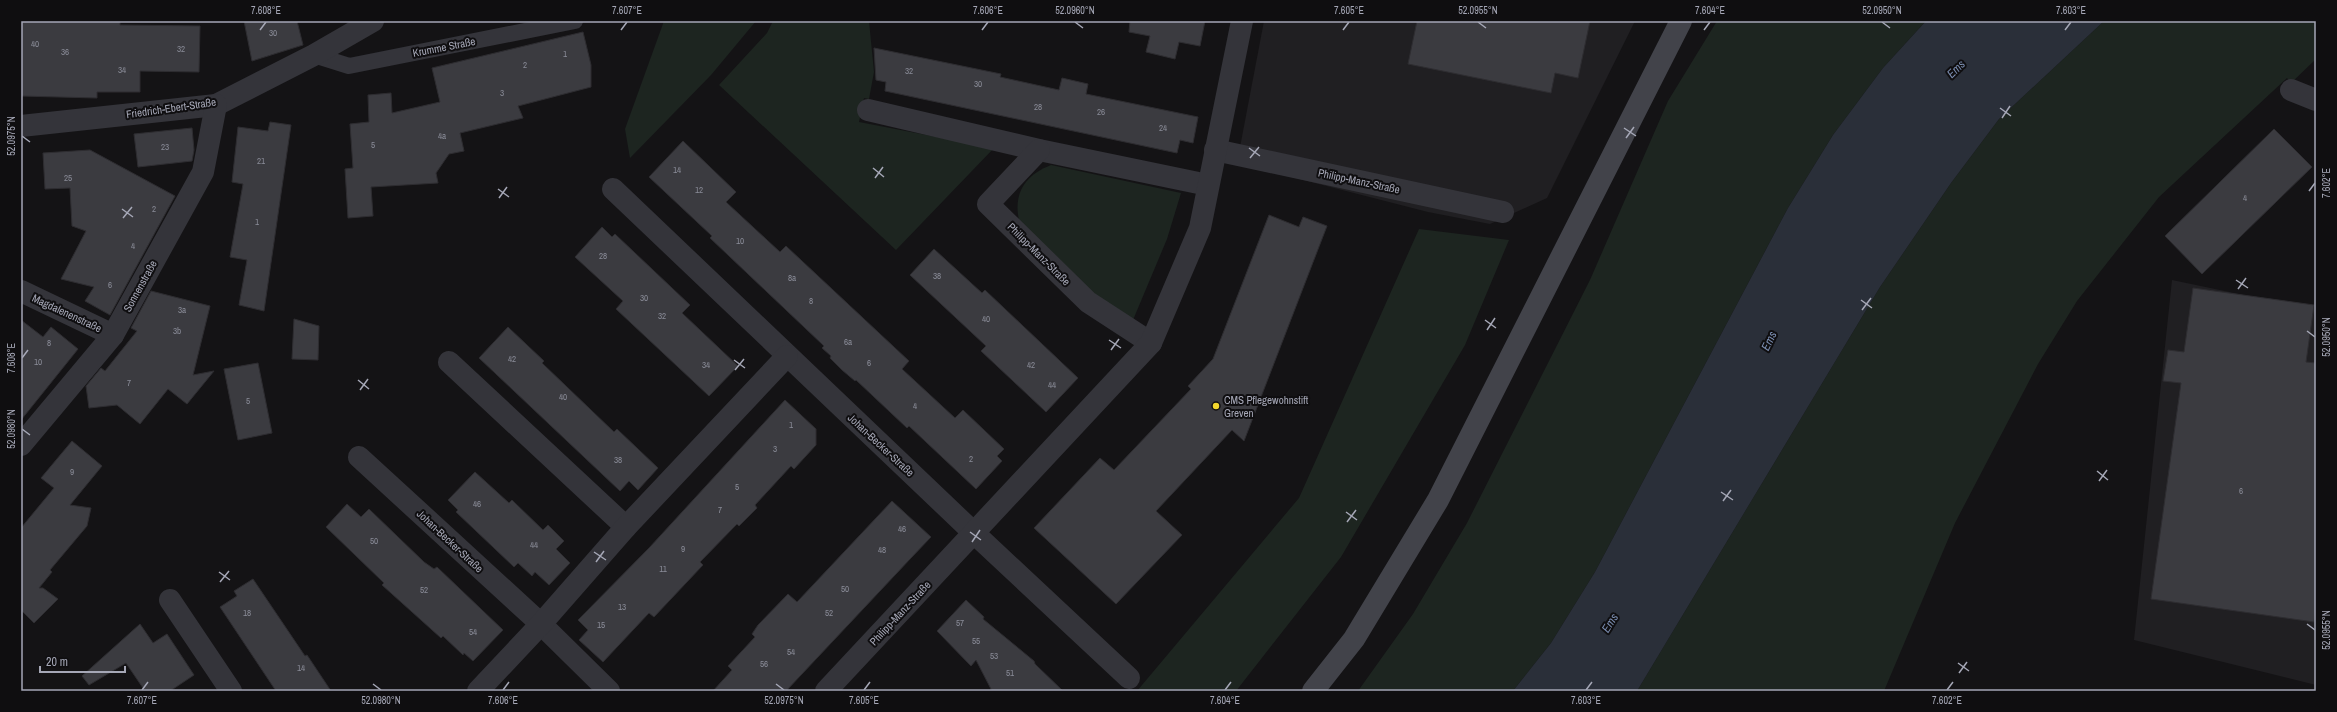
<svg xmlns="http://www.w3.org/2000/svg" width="2337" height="712" viewBox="0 0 2337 712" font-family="'Archivo Narrow',sans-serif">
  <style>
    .built { fill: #201f22 }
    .green { fill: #1d2520 }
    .water { fill: #2a2f39 }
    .building { fill: #3b3b40; stroke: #2e2d31 }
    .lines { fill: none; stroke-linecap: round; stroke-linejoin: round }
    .service { stroke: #34343a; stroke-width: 16 }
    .minor { stroke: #34343a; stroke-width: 22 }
    .secondary { stroke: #42434a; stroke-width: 22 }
    .ticks { fill: none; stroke: #a5a7b6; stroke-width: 1.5 }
    .poi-dot { fill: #f4d72d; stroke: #0f0e10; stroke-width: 1.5 }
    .labels { text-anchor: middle; stroke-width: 4; stroke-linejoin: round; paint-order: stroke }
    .number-label { font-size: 9px; fill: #8a8c98 }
    .street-label { font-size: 11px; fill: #a5a7b6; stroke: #0f0e10 }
    .poi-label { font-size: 11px; fill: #a5a7b6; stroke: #0f0e10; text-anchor: start }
    .water-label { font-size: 12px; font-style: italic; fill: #7b8eb1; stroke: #0f0e10 }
    .neatline { fill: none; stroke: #a5a7b6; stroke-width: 1.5 }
    .ticks-label { font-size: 10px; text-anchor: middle; fill: #a5a7b6 }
  </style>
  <rect width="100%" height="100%" fill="#141315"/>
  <g class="built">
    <path d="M1264 21H1635L1547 198 1490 224 1428 212 1237 163Z"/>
    <path d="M2172 280 2316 310V685L2134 640Z"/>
  </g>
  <g class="green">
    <path d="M664 21H756L711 75 630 158 625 129Z"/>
    <path d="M773 21H869L874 72 869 99 864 98 859 122 994 148 896 250 719 85 767 33Z"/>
    <path d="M1717 21H1926L1883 68 1833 135 1788 208 1595 572 1551 643 1513 691H1358L1413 614 1467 523 1590 280 1668 101Z"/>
    <path d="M2104 21H2316V59L2291 83 2287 78 2159 197 2077 301 2038 364 1955 523 1884 691H1637L1880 287 1951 183 1999 119Z"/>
    <path d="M1051 165 1181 193 1167 239 1133 320 1090 291 1019 220C1013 192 1026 175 1051 165Z"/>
    <path d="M1419 229 1509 240 1465 345 1341 557 1236 691H1137L1299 498Z"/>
  </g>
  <path class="water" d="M1926 21H2104L1999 119 1951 183 1880 287 1637 691H1513L1551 643 1595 572 1788 208 1833 135 1883 68Z"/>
  <g class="building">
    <path d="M21 21H120V25L200 26 199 72 140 71V92H97V98L21 96Z"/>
    <path d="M244 21H297L303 45 252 61Z"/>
    <path d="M1130 21H1205L1200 46 1179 42 1175 59 1146 52 1150 36 1129 32Z"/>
    <path d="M1417 21H1590L1578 78 1555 73 1551 93 1408 64Z"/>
    <path d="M583 32 591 65V87L518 106 523 118 460 133 464 151 449 154 436 173 438 183 371 187 373 216 348 218 345 169 353 168 350 124 369 122 368 95 391 93 392 113 440 102 432 68Z"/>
    <path d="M874 48 1001 74 1000 77 1059 90 1062 78 1088 84 1086 94 1198 117 1193 143 1180 140 1177 153 885 91 886 82 876 80Z"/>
    <path d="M270 122 291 125 264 311 239 305 247 260 230 257 243 184 232 182 238 127 268 131Z"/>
    <path d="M192 128 194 150 192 161 138 167 134 134Z"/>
    <path d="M2274 129 2312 167 2202 274 2165 236Z"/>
    <path d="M683 141 736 192 726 202 780 252 786 246 909 361 902 369 955 418 963 410 1004 449 997 456 1002 461 976 489 909 426 907 428 856 380 855 381 842 370 830 358 831 356 822 348 824 346 710 238 712 236 649 177Z"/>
    <path d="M90 150 175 196 110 315 85 301 94 287 61 279 86 231 72 226 70 188 45 189 43 153Z"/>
    <path d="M1269 215 1299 227 1303 217 1327 226 1244 441 1232 430 1156 511 1182 535 1116 604 1034 528 1100 458 1114 470 1191 389 1188 386 1213 359Z"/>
    <path d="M602 227 612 237 615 234 690 305 682 313 738 366 709 396 616 309 623 301 575 257Z"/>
    <path d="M934 249 982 293 985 290 1078 378 1046 412 981 351 986 346 910 275Z"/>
    <path d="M2193 288 2314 305 2306 362 2316 363V607L2314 622 2151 599 2181 383 2163 381 2168 350 2184 352Z"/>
    <path d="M151 291 210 306 193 375 214 371 187 404 168 389 140 424 117 405 89 408 86 386 101 368 105 371 137 331 131 328Z"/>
    <path d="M294 319 319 326 318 360 292 359Z"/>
    <path d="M21 320 43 337 51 327 78 349 21 420Z"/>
    <path d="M508 327 544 361 542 363 614 432 617 429 658 468 638 490 629 481 620 491 479 358Z"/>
    <path d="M258 363 272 433 238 440 224 369Z"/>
    <path d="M785 400 816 429V445L794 469 791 466 755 505 757 508 739 526 737 524 700 562 703 565 654 617 649 613 603 662 579 640 588 630 578 620 649 548Z"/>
    <path d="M72 441 102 466 70 505 91 508 87 526 50 570 52 572 39 588H43L58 599 34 623 21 610V528L54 488 41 478Z"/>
    <path d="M475 472 509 503 512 500 543 530 548 525 564 541 556 549 570 563 549 585 535 572 532 576 518 563 514 567 456 512 458 510 448 500Z"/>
    <path d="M892 501 931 537 911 558 786 691H713L732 670 728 666 755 637 752 634 758 625 788 594 797 602Z"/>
    <path d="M347 504 361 517 369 509 424 562 434 569 437 567 503 630 473 661 464 653 463 655 443 636 441 638 382 585 384 583 326 527Z"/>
    <path d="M253 579 305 656 307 655 331 691H276L220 607 237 596 234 591Z"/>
    <path d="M966 600 984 617 983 619 1034 661 1035 664 1063 691H992L976 660 971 666 937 631Z"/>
    <path d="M140 624 153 643 167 634 194 675 170 691H145L126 663 89 685 82 676Z"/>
  </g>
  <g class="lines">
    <path class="service" d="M314 55 349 66 575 21"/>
    <g class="minor">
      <path d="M2291 90 2316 100"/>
      <path d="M868 110 1039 150 1208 185"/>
      <path d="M21 126 216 105 314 55 373 21"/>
      <path d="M1039 150 988 204 1088 302 1151 343"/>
      <path d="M1215 150 1503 212"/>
      <path d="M613 189 975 534 1129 678"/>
      <path d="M21 291 113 335"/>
      <path d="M449 362 626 527"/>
      <path d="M21 445 113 335 203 172 216 105"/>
      <path d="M359 457 541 624 609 691"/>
      <path d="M170 600 231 691"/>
      <path d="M478 691 541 624 626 527 787 356"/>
      <path d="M826 691 1151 343 1200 228 1242 21"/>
    </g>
    <path class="secondary" d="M1313 691 1354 639 1438 500 1681 21"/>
  </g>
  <path class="ticks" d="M1075 22 1083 28M1478 22 1486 28M1882 22 1890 28M260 30 266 22M621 30 627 22M982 30 988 22M1343 30 1349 22M1704 30 1710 22M2065 30 2071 22M2000 108 2011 116M2002 118 2010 106M1624 128 1636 136M22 136 30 142M1626 138 1634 127M1249 148 1260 156M1250 158 1259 147M873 168 884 177M875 178 883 167M498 189 509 197M2309 191 2315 183M499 198 507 187M122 209 133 217M123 218 132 207M2236 280 2248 288M2238 289 2246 278M1861 300 1872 308M1862 310 1871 298M1485 320 1496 328M1487 330 1495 318M2307 331 2315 337M1109 340 1121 348M1111 350 1119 339M22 358 28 350M734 360 745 368M735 370 744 359M358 380 369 389M360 390 368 379M22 429 30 435M2097 471 2108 480M2099 481 2107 470M1721 492 1733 500M1723 501 1731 490M1346 512 1357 520M1347 522 1356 510M970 532 981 540M972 542 980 530M594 552 606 560M596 562 604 551M219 572 230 580M220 582 229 571M2307 624 2315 630M1958 663 1969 671M1959 673 1967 662M373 684 381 690M776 684 784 690M142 690 148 682M503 690 509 682M864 690 870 682M1225 690 1231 682M1586 690 1592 682M1947 690 1953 682"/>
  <circle class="poi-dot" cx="1216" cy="406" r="4"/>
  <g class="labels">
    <g class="number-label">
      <text x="273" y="36">30</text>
      <text x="35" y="47">40</text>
      <text x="181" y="52">32</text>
      <text x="65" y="55">36</text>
      <text x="565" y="57">1</text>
      <text x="525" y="68">2</text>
      <text x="122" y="73">34</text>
      <text x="909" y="74">32</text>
      <text x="978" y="87">30</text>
      <text x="502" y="96">3</text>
      <text x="1038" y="110">28</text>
      <text x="1101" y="115">26</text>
      <text x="1163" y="131">24</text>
      <text x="442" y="139">4a</text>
      <text x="373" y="148">5</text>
      <text x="165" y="150">23</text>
      <text x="261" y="164">21</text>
      <text x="677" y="173">14</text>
      <text x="68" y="181">25</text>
      <text x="699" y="193">12</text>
      <text x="2245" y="201">4</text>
      <text x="154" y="212">2</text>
      <text x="257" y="225">1</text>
      <text x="740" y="244">10</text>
      <text x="133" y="249">4</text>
      <text x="603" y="259">28</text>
      <text x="937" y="279">38</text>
      <text x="792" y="281">8a</text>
      <text x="110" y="288">6</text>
      <text x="644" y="301">30</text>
      <text x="811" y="304">8</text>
      <text x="182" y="313">3a</text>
      <text x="662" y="319">32</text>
      <text x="986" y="322">40</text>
      <text x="177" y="334">3b</text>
      <text x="848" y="345">6a</text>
      <text x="49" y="346">8</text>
      <text x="512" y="362">42</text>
      <text x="38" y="365">10</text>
      <text x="869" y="366">6</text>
      <text x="706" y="368">34</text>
      <text x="1031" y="368">42</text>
      <text x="129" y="386">7</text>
      <text x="1052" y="388">44</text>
      <text x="563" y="400">40</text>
      <text x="248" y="404">5</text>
      <text x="915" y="409">4</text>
      <text x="791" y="428">1</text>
      <text x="775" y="452">3</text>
      <text x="971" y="462">2</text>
      <text x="618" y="463">38</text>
      <text x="72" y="475">9</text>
      <text x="737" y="490">5</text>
      <text x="2241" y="494">6</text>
      <text x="477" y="507">46</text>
      <text x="720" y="513">7</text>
      <text x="902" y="532">46</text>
      <text x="374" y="544">50</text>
      <text x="534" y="548">44</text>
      <text x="683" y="552">9</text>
      <text x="882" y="553">48</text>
      <text x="663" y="572">11</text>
      <text x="845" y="592">50</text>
      <text x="424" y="593">52</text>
      <text x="622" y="610">13</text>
      <text x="247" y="616">18</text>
      <text x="829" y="616">52</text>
      <text x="960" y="626">57</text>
      <text x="601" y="628">15</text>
      <text x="473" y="635">54</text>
      <text x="976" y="644">55</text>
      <text x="791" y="655">54</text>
      <text x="994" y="659">53</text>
      <text x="764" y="667">56</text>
      <text x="301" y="671">14</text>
      <text x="1010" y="676">51</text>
    </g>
    <g class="street-label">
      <text transform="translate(444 47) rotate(-11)" y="4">Krumme Straße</text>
      <text transform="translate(171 108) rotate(-8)" y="4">Friedrich-Ebert-Straße</text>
      <text transform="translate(1359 181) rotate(12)" y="4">Philipp-Manz-Straße</text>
      <text transform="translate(1039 254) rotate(45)" y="4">Philipp-Manz-Straße</text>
      <text transform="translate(140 286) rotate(-61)" y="4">Sonnenstraße</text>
      <text transform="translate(67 313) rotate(25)" y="4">Magdalenenstraße</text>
      <text transform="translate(881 445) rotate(43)" y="4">Johan-Becker-Straße</text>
      <text transform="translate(450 541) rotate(43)" y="4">Johan-Becker-Straße</text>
      <text transform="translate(900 613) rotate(-47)" y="4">Philipp-Manz-Straße</text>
    </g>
    <g class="poi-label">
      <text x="1224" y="404">CMS Pflegewohnstift<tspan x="1224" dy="13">Greven</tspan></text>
    </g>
    <g class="water-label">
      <text transform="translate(1956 69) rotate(-44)" y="4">Ems</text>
      <text transform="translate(1769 341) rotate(-64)" y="4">Ems</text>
      <text transform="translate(1610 623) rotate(-57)" y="4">Ems</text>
    </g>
  </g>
  <rect width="2337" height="712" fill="none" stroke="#0f0e10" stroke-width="44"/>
  <path d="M40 666v6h85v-6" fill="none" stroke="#a5a7b6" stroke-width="2"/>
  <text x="46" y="666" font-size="12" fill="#a5a7b6" stroke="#0f0e10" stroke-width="3" paint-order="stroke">20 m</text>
  <rect x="22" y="22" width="2293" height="668" class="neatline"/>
  <g class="ticks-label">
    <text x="266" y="14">7.608°E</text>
    <text x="627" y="14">7.607°E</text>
    <text x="988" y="14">7.606°E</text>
    <text x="1075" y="14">52.0960°N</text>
    <text x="1349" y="14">7.605°E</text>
    <text x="1478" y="14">52.0955°N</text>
    <text x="1710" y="14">7.604°E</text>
    <text x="1882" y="14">52.0950°N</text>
    <text x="2071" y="14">7.603°E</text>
    <text transform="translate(11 136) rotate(-90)" y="4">52.0975°N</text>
    <text transform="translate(2326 183) rotate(-90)" y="4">7.602°E</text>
    <text transform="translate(2326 337) rotate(-90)" y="4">52.0950°N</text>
    <text transform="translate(11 358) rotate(-90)" y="4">7.608°E</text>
    <text transform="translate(11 429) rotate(-90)" y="4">52.0980°N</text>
    <text transform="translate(2326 630) rotate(-90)" y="4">52.0955°N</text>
    <text x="142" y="704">7.607°E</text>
    <text x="381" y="704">52.0980°N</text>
    <text x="503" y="704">7.606°E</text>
    <text x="784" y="704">52.0975°N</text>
    <text x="864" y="704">7.605°E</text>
    <text x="1225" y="704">7.604°E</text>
    <text x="1586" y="704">7.603°E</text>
    <text x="1947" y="704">7.602°E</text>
  </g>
</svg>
